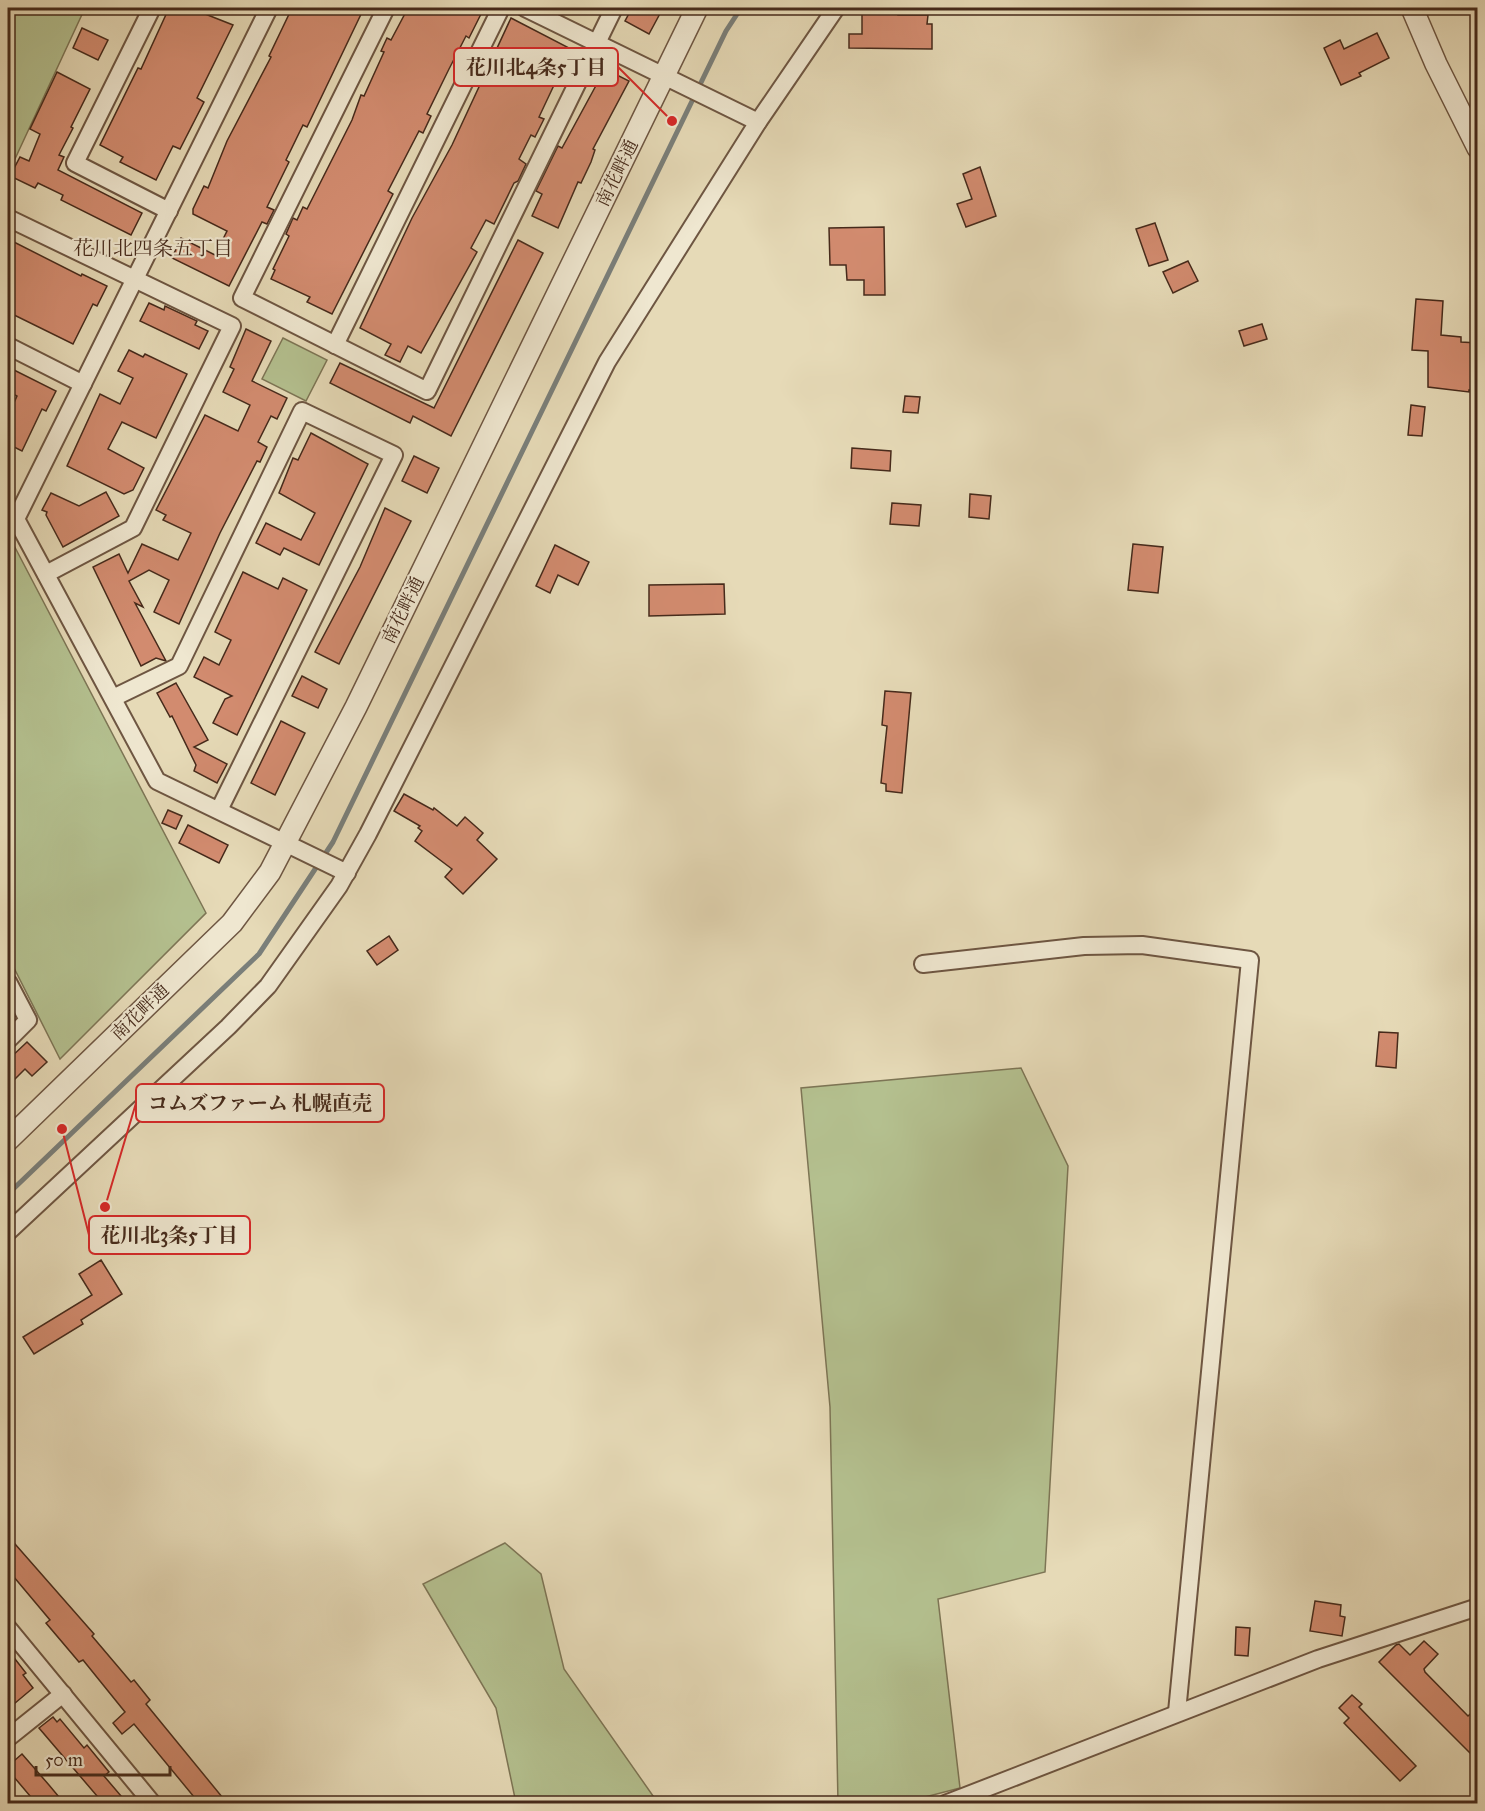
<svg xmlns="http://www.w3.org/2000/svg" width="1485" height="1811" viewBox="0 0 1485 1811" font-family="'IM FELL Great Primer','Noto Serif JP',serif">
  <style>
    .green { fill: #b4c08f; stroke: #7d7555; stroke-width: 1.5 }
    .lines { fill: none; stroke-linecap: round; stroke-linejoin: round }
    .stream { stroke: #7a7f7a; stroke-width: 5 }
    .building { fill: #d28b6f; stroke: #462a1b; stroke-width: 1.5 }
    .minor-casing { stroke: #6e5642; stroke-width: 20 }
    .tertiary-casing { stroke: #6e5642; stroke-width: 24 }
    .minor { stroke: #efe7d0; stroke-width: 16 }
    .tertiary { stroke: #efe7d0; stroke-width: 21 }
    .labels { text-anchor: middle; stroke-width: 4.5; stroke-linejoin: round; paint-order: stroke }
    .street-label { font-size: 18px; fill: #462a1b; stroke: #efe7d0 }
    .neighbourhood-label { font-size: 20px; fill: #462a1b; stroke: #efe7d0 }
    .leader { fill: none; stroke: #d62828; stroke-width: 2 }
    .callout-dot { fill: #d62828; stroke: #efe7d0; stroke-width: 2 }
    .callout { fill: #efe7d0; stroke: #d62828; stroke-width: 2 }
    .callout-label { font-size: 20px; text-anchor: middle; font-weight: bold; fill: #462a1b }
  </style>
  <rect width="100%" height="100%" fill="#e6dab7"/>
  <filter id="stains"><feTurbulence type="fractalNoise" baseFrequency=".00333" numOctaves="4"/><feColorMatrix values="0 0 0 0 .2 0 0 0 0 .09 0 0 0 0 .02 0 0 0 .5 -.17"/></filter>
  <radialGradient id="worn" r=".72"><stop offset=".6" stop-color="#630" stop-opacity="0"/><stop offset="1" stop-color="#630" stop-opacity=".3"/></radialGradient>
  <g class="green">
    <path d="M8 8H85L8 174Z"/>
    <path d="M283 338 327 360 306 401 262 379Z"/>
    <path d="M8 534 206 913 60 1059 8 956Z"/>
    <path d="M1021 1068 1068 1166 1045 1572 938 1599 960 1788 902 1803H838L830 1407 801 1088Z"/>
    <path d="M505 1543 541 1574 564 1669 658 1803H516L496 1708 423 1584Z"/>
  </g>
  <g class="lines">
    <path class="stream" d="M8 1194 259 954 333 842 726 31 741 8"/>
  </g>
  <g class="building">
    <path d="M169 8H190L233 25 197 98 204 102 180 149 173 146 156 180 120 162 123 157 100 145 138 68 141 69Z"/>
    <path d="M292 8H364L307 127 303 125 286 160 289 162 267 207 274 210 267 224 262 222 229 286 172 258 181 238 215 255 227 231 193 214V209L204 186 208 188 227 141 271 57 269 56Z"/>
    <path d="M408 8H484L469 38 466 36 449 69 427 114 431 116 423 133 419 131 388 191 393 194 332 314 307 302 310 297 271 279 275 270 273 269 289 236 286 234 293 218 297 220 303 207 307 209 352 120 361 95 364 96 384 52 381 51 387 38 391 40Z"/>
    <path d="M632 8H663L649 34 625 21Z"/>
    <path d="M862 8H898V15H928L927 24H932V49L849 48V34H862Z"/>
    <path d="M511 18 571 49 539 117 544 119 535 137 531 135 519 159 526 164 518 181 514 183 494 224 486 220 471 248 477 252 421 353 408 346 400 362 385 355 391 344 360 328 412 218 452 145Z"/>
    <path d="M82 28 108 40 98 60 73 48Z"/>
    <path d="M1377 33 1389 58 1359 73 1361 76 1341 85 1324 48 1340 40 1344 49Z"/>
    <path d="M605 69 629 81 593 149 595 150 591 162 581 183 578 182 558 228 532 216 542 194 536 191 558 146 562 148Z"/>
    <path d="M57 72 90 89 71 127 73 128 59 155 64 157 58 170 142 213 131 235 61 200 63 195 38 183 35 188 10 176 20 157 29 161 40 134 30 129Z"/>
    <path d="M980 167 996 216 966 227 957 204 972 199 963 174Z"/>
    <path d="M1155 223 1168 260 1149 266 1136 229Z"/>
    <path d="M884 227 885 295H864V280H847L846 265H830L829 228Z"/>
    <path d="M8 239 81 276 82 274 107 286 97 306 93 304 73 344 8 312Z"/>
    <path d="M518 240 543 253 451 436 413 416 410 423 330 383 340 363 434 408Z"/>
    <path d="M1188 261 1198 281 1173 293 1163 272Z"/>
    <path d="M1416 299 1443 301 1441 335 1461 337V342L1478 343V390H1469V392L1428 387V351L1412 350Z"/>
    <path d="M149 303 164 310 165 306 197 321 195 325 208 331 199 349 140 321Z"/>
    <path d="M1262 324 1267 339 1244 346 1239 331Z"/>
    <path d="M246 329 271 341 252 381 287 398 277 419 271 416 258 442 267 447 260 462 257 461 220 533 179 624 154 612 169 580 149 570 129 581 143 607 135 603 166 661 156 658 141 666 93 567 119 554 128 573 142 544 178 560 191 533 163 520 166 515 156 510 205 415 238 431 250 405 223 392 234 369 230 367Z"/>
    <path d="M129 350 143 357 145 354 187 374 156 438 122 422 108 449 144 468 133 490 124 494 67 466 100 394 120 404 133 378 118 371Z"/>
    <path d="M8 367 56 391 46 411 42 409 22 451 8 444V416L17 396 8 391Z"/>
    <path d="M905 396 920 397 918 413 903 412Z"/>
    <path d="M1411 405 1425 407 1422 436 1408 435Z"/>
    <path d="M311 433 368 464 319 565 284 548 280 555 256 543 266 523 301 540 315 513 279 493 293 458 298 460Z"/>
    <path d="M852 448 891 451 890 471 851 468Z"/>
    <path d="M414 456 439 468 427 493 402 481Z"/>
    <path d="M106 492 119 516 63 547 46 515 47 512 42 510 51 493 79 506Z"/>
    <path d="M970 494 991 496 989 519 969 517Z"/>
    <path d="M892 503 921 505 919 526 890 524Z"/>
    <path d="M385 508 411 521 339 664 315 652 360 567Z"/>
    <path d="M1133 544 1163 547 1158 593 1128 590Z"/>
    <path d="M555 545 589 562 578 585 558 575 550 593 536 586Z"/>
    <path d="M243 572 278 589 283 578 307 590 237 735 213 723 225 699 232 696 194 677 204 657 219 665 231 640 215 632Z"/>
    <path d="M724 584 725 614 649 616V585Z"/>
    <path d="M302 676 327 689 318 708 292 696Z"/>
    <path d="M176 683 208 740 194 747 227 764 217 783 194 771 196 765 172 716 170 717 157 693Z"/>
    <path d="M885 691 911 693 902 793 886 791V784L881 783 887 726 882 725Z"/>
    <path d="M281 721 305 733 275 795 251 783Z"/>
    <path d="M404 794 433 810 434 808 457 826 465 817 483 833 477 840 497 859 463 894 445 877 452 869 415 841 422 831 418 828 420 826 394 811Z"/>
    <path d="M168 810 182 816 176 829 162 823Z"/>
    <path d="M188 825 228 845 219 863 179 843Z"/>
    <path d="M389 936 398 950 377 965 367 951Z"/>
    <path d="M1379 1032 1398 1033 1396 1068 1376 1066Z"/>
    <path d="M27 1042 47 1062 32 1076 25 1069 8 1086V1060Z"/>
    <path d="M101 1260 122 1294 81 1320 83 1324 34 1354 23 1337 92 1295 79 1274Z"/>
    <path d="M8 1536 94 1634 92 1636 131 1682 134 1680 150 1700 146 1704 227 1803H199L134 1724 122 1734 113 1723 125 1712 83 1660 79 1662 46 1623 50 1620 8 1570Z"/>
    <path d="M1315 1601 1341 1605 1340 1616 1345 1617 1342 1636 1310 1631Z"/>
    <path d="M1236 1627 1250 1628 1248 1656 1235 1655Z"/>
    <path d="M1424 1641 1438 1654 1424 1669 1425 1672 1468 1716 1478 1707V1761L1379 1662 1396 1645 1399 1644 1410 1655Z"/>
    <path d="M8 1650 26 1673 23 1675 33 1688 8 1709Z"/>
    <path d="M1352 1695 1362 1704 1359 1707 1416 1766 1400 1781 1344 1723 1349 1718 1339 1708Z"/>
    <path d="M53 1717 57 1722 60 1719 84 1748 87 1745 109 1772 104 1776 127 1803H103L39 1728Z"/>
    <path d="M22 1754 49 1785 64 1803H36L8 1770V1766Z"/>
  </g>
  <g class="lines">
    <g class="minor-casing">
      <g id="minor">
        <path d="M152 8 75 163 169 211"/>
        <path d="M269 8 16 519 157 781 347 873"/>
        <path d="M386 8 242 298 427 391 614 8"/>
        <path d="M525 8 758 122"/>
        <path d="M8 218 232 326 133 528 46 574"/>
        <path d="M335 345 501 8"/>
        <path d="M8 346 83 384"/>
        <path d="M113 698 179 666 302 411 394 455 219 810"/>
        <path d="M923 964 1084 946 1142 945 1250 960 1177 1712"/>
        <path d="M8 982 28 1020 8 1040"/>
        <path d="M8 1232 228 1027 268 986 339 886 368 834 607 362 758 122 836 8"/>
        <path d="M8 1628 153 1804"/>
        <path d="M8 1738 63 1694"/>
        <path d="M945 1804 1318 1659 1478 1607"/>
      </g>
    </g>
    <g class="tertiary-casing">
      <g id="tertiary">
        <path d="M1412 8 1436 64 1478 148"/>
        <path d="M8 1140 232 923 270 872 356 707 697 8"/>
      </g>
    </g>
    <use href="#minor" class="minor"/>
    <use href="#tertiary" class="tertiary"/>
  </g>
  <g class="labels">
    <g class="street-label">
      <text transform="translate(617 173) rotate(-64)" y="6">南花畔通</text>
      <text transform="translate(403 610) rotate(-64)" y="6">南花畔通</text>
      <text transform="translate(140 1012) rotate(-44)" y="6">南花畔通</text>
    </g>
    <g class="neighbourhood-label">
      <text x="153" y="255">花川北四条五丁目</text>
    </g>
  </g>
  <path class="leader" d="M672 121L618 67M105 1207L136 1103M62 1129L89 1235"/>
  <g class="callout-dot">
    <circle cx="672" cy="121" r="6"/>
    <circle cx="105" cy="1207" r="6"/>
    <circle cx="62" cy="1129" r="6"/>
  </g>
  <g class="callout">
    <rect x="454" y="48" width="164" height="38" rx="6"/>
    <rect x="136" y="1084" width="248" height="38" rx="6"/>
    <rect x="89" y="1216" width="161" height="38" rx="6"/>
  </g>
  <g class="callout-label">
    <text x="536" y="74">花川北4条5丁目</text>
    <text x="260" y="1110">コムズファーム 札幌直売</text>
    <text x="169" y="1242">花川北3条5丁目</text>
  </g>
  <rect width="1485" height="1811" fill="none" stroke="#e6dab7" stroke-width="30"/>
  <rect x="9" y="9" width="1467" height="1793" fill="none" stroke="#462a1b" stroke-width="3"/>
  <rect x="15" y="15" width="1455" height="1781" fill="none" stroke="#462a1b" stroke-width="1.5"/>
  <path d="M36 1766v9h134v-9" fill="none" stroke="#462a1b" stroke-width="3"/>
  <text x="45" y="1766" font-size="18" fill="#462a1b" stroke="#efe7d0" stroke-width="4.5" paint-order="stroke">50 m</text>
  <rect width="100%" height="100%" filter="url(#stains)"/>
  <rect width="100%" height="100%" fill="url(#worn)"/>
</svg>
